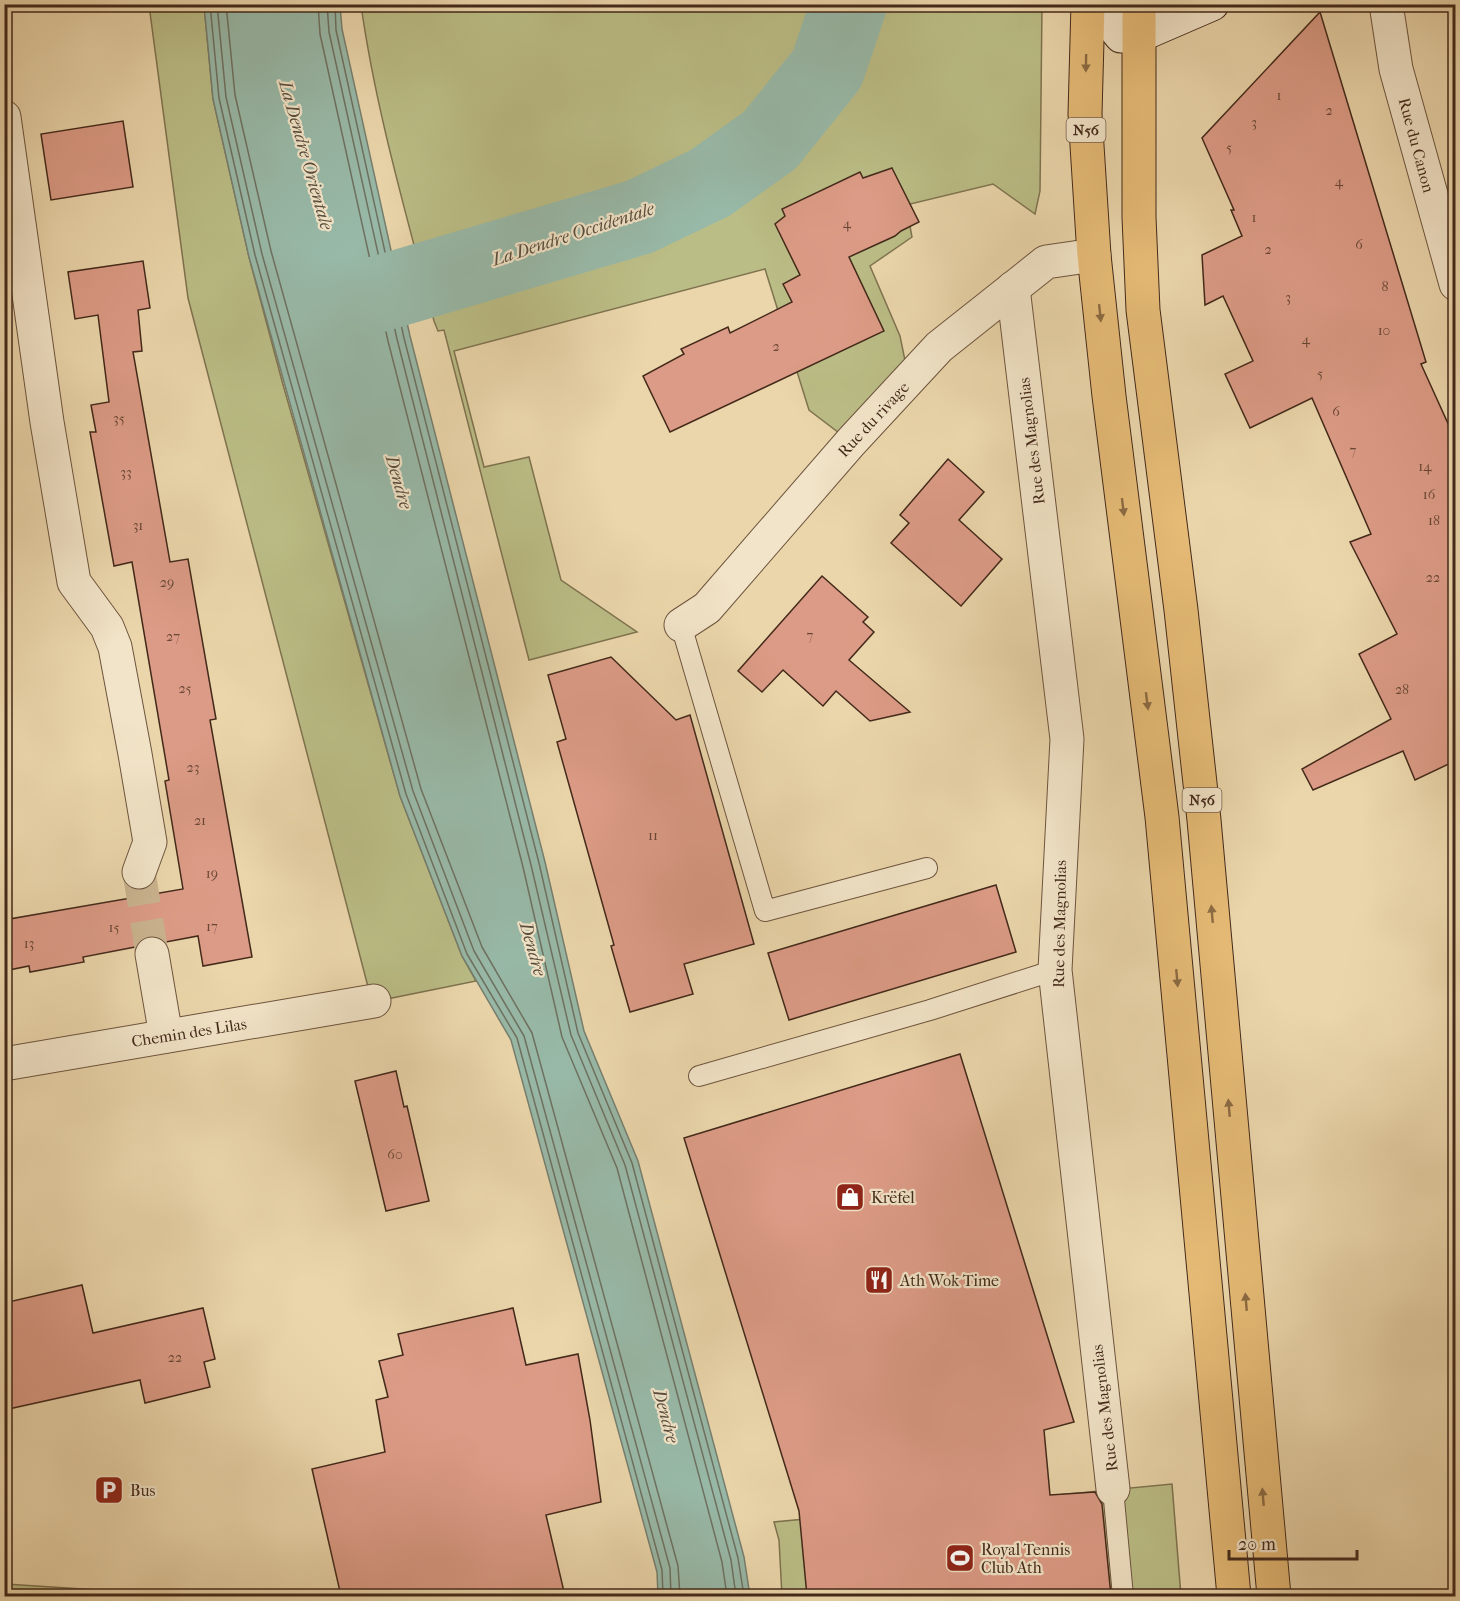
<svg xmlns="http://www.w3.org/2000/svg" width="1460" height="1601" viewBox="0 0 1460 1601" font-family="'IM FELL French Canon',serif">
  <style>
    .green { fill: #bbbd86; stroke: #7f7350; stroke-width: 1.5 }
    .water { fill: #98b9a8; stroke: #767f6f; stroke-width: 1.5 }
    .lines { fill: none; stroke-linecap: round; stroke-linejoin: round }
    .shore { stroke: #6e7161; stroke-width: 1.5 }
    .river { stroke: #98b9a8; stroke-width: 76 }
    .building { fill: #dc9b86; stroke: #43291a; stroke-width: 1.5 }
    .minor-tunnel { stroke: #c9b38e; stroke-width: 33; stroke-dasharray: 33 16; stroke-linecap: butt }
    .service-casing { stroke: #6d543e; stroke-width: 22 }
    .minor-casing { stroke: #6d543e; stroke-width: 35 }
    .secondary-casing { stroke: #43291a; stroke-width: 35 }
    .primary-casing { stroke: #43291a; stroke-width: 35 }
    .service { stroke: #f2e4c8; stroke-width: 20 }
    .minor { stroke: #f2e4c8; stroke-width: 33 }
    .secondary { stroke: #f2e4c8; stroke-width: 33 }
    .primary { stroke: #e6bb76; stroke-width: 33 }
    .oneway { fill: #8c6b43 }
    .labels { text-anchor: middle; stroke-width: 4.5; stroke-linejoin: round; paint-order: stroke }
    .number-label { font-size: 14px; fill: #694635 }
    .shield { fill: #f2e4c8; stroke: #78614e; stroke-width: 1.5 }
    .shield-label { font-size: 15px; font-weight: bold; fill: #43291a }
    .street-label { font-size: 16px; fill: #43291a; stroke: #f2e4c8 }
    .poi-label { font-size: 16px; fill: #43291a; stroke: #f2e4c8; text-anchor: start }
    .water-label { font-size: 18px; font-style: italic; fill: #584d3e; stroke: #f2e4c8 }
  </style>
  <rect width="100%" height="100%" fill="#ebd6ab"/>
  <filter id="stains"><feTurbulence type="fractalNoise" baseFrequency=".00333" numOctaves="4"/><feColorMatrix values="0 0 0 0 .2 0 0 0 0 .09 0 0 0 0 .02 0 0 0 .5 -.17"/></filter>
  <radialGradient id="worn" r=".72"><stop offset=".6" stop-color="#630" stop-opacity="0"/><stop offset="1" stop-color="#630" stop-opacity=".3"/></radialGradient>
  <g class="green">
    <path d="M149 5H204L213 99 249 257 282 381 400 796 462 956 476 981 372 1002 188 298Z"/>
    <path d="M361 5H1042L1040 191 1035 214 993 184 906 205 912 237 870 266 900 336 909 380 851 442 809 410 765 269 454 351 484 467 529 457 561 580 637 632 529 660 444 330 438 331 434 321C407 216 376 112 361 5Z"/>
    <path d="M1172 1484 1181 1596H782L779 1540 774 1522Z"/>
    <path d="M5 1584 193 1596H5Z"/>
  </g>
  <path class="water" d="M204 5H340L342 29 410 336 545 862 584 1031 638 1161 744 1557 750 1596H658L657 1572 511 1040 462 956 400 796 249 257 213 99Z"/>
  <g class="lines">
    <g class="shore">
      <path d="M210 4 219 98 255 255 406 794 467 954 517 1038 662 1570 663 1596"/>
      <path d="M217 4 226 97 262 254 413 791 474 951 524 1036 670 1568 671 1596"/>
      <path d="M226 4 235 95 271 251 421 789 482 947 532 1033 678 1566 680 1596"/>
      <path d="M318 4 320 34 388 341 523 867 562 1037 617 1168 722 1562 727 1596"/>
      <path d="M327 4 329 32 397 339 531 865 571 1035 625 1165 731 1560 736 1596"/>
      <path d="M335 4 336 30 404 338 539 863 578 1033 632 1163 738 1558 744 1596"/>
    </g>
    <path class="river" d="M348 303 639 217 710 183 770 140 827 69 849 4"/>
  </g>
  <g class="building">
    <path d="M1320 12 1426 362 1421 364 1455 439V761L1415 780 1403 751 1313 790 1302 769 1391 719 1359 654 1397 634 1350 542 1371 534 1312 398 1250 428 1225 374 1253 361 1223 296 1205 305 1202 255 1242 236 1231 210H1234L1202 138Z"/>
    <path d="M123 121 133 187 51 200 41 134Z"/>
    <path d="M892 168 919 222 901 231 895 236 849 257 884 331 670 432 643 376 684 354 681 349 728 327 730 333 792 302 783 284 800 275 775 224 785 216 782 209 860 172 863 178Z"/>
    <path d="M143 261 150 308 138 310 142 351 133 352 170 562 188 559 216 719 210 720 252 957 203 966 198 936 166 942 159 937 149 935 141 939 135 947 83 957 84 962 30 972 29 966 4 971V920L183 889 165 781 169 780 132 562 114 566 90 432H96L91 405 109 402 98 315 75 319 68 272Z"/>
    <path d="M948 459 984 492 959 520 1002 559 961 606 891 543 909 523 900 515Z"/>
    <path d="M822 576 868 617 863 622 874 632 849 660 910 712 870 721 836 691 823 706 783 670 762 692 738 671Z"/>
    <path d="M611 657 676 720 690 715 754 944 684 964 693 994 630 1012 611 946 614 945 557 742 566 739 548 675Z"/>
    <path d="M996 885 1016 952 789 1020 768 953Z"/>
    <path d="M960 1054 1074 1422 1044 1430 1050 1495 1095 1492 1102 1504 1111 1596H807L799 1511 684 1138Z"/>
    <path d="M396 1071 404 1107 407 1106 429 1201 386 1211 355 1081Z"/>
    <path d="M82 1285 93 1333 203 1308 215 1359 204 1362 210 1387 145 1403 140 1380 4 1410V1303Z"/>
    <path d="M513 1308 526 1365 578 1354 590 1420 601 1502 546 1515 565 1596H341L312 1469 385 1452 376 1400 388 1397 379 1361 403 1355 398 1334Z"/>
  </g>
  <g class="lines">
    <path class="minor-tunnel" d="M139 872 152 954"/>
    <g class="service-casing">
      <g id="service">
        <path d="M681 625 765 911 927 868"/>
        <path d="M699 1076 930 1010 1055 970"/>
        <path d="M1113 1489 1123 1596"/>
      </g>
    </g>
    <g class="minor-casing">
      <g id="minor">
        <path d="M1386 4 1396 69 1456 284"/>
        <path d="M4 117 47 422 74 582 107 627 115 647 135 754 150 842 139 872"/>
        <path d="M1013 288 1067 739 1055 970 1113 1489"/>
        <path d="M681 625 707 608 851 442 939 347 1046 262 1094 255"/>
        <path d="M152 954 166 1036"/>
        <path d="M4 1064 374 1001"/>
      </g>
    </g>
    <g class="secondary-casing">
      <path id="secondary" d="M1108 4 1109 21 1121 36H1138L1212 4"/>
    </g>
    <g class="primary-casing">
      <g id="primary">
        <path d="M1088 4 1085 114 1094 255 1109 396 1162 817 1234 1596"/>
        <path d="M1139 4V217L1143 310 1181 610 1204 820 1274 1596"/>
      </g>
    </g>
    <use href="#service" class="service"/>
    <use href="#minor" class="minor"/>
    <use href="#secondary" class="secondary"/>
    <use href="#primary" class="primary"/>
  </g>
  <defs><path id="oneway-solid" d="M-6-.8H1V-3.2L6.5 0L1 3.2V.8H-6Z" transform="scale(1.5)"/></defs>
  <g class="oneway">
    <use href="#oneway-solid" transform="translate(1086 63) rotate(91)"/>
    <use href="#oneway-solid" transform="translate(1100 313) rotate(84)"/>
    <use href="#oneway-solid" transform="translate(1123 507) rotate(83)"/>
    <use href="#oneway-solid" transform="translate(1147 701) rotate(83)"/>
    <use href="#oneway-solid" transform="translate(1212 914) rotate(-95)"/>
    <use href="#oneway-solid" transform="translate(1177 978) rotate(85)"/>
    <use href="#oneway-solid" transform="translate(1229 1108) rotate(-95)"/>
    <use href="#oneway-solid" transform="translate(1246 1302) rotate(-95)"/>
    <use href="#oneway-solid" transform="translate(1263 1497) rotate(-95)"/>
  </g>
  <defs>
    <g id="shop-square" transform="scale(1.5)"><rect x="-9" y="-9" width="18" height="18" rx="4" fill="#8f2418" stroke="#f2e4c8"/><path d="M-5-2.5h2.3a2.7 3.5 0 0 1 5.4 0H5L5.5 6h-11ZM-1.5-2.5h3a1.5 2.3 0 0 0-3 0Z" fill="#fff"/></g>
    <g id="restaurant-square" transform="scale(1.5)"><rect x="-9" y="-9" width="18" height="18" rx="4" fill="#8f2418" stroke="#f2e4c8"/><path d="M-5-6h1v4h1v-4h1v4h1v-4h1v5L-1.5 .5V6h-2V.5L-5-1ZM5-6V6H3V1.5H1.5Q1.5-4 5-6Z" fill="#fff"/></g>
    <g id="parking-square" transform="scale(1.5)"><rect x="-9" y="-9" width="18" height="18" rx="4" fill="#8f2418" stroke="#f2e4c8"/><path d="M-3.5-5.5H1a3.5 3.5 0 0 1 0 7H-1V5.5H-3.5ZM-1-3.4V-.6H.8a1.4 1.4 0 0 0 0-2.8Z" fill="#fff"/></g>
    <g id="stadium-square" transform="scale(1.5)"><rect x="-9" y="-9" width="18" height="18" rx="4" fill="#8f2418" stroke="#f2e4c8"/><path d="M0-5a6.5 5 0 1 0 0 10a6.5 5 0 1 0 0-10ZM-3.5-1.8h7v3.6h-7Z" fill="#fff"/></g>
  </defs>
  <g fill-rule="evenodd">
    <use href="#shop-square" x="850" y="1197"/>
    <use href="#restaurant-square" x="879" y="1280"/>
    <use href="#parking-square" x="109" y="1490"/>
    <use href="#stadium-square" x="960" y="1558"/>
  </g>
  <g class="labels">
    <g class="number-label">
      <text x="1279" y="100">1</text>
      <text x="1329" y="115">2</text>
      <text x="1254" y="127">3</text>
      <text x="1229" y="152">5</text>
      <text x="1339" y="186">4</text>
      <text x="1254" y="222">1</text>
      <text x="847" y="228">4</text>
      <text x="1359" y="249">6</text>
      <text x="1268" y="254">2</text>
      <text x="1385" y="291">8</text>
      <text x="1288" y="302">3</text>
      <text x="1384" y="335">10</text>
      <text x="1306" y="344">4</text>
      <text x="776" y="351">2</text>
      <text x="1320" y="378">5</text>
      <text x="1336" y="416">6</text>
      <text x="119" y="423">35</text>
      <text x="1353" y="455">7</text>
      <text x="1425" y="471">14</text>
      <text x="126" y="477">33</text>
      <text x="1429" y="499">16</text>
      <text x="1434" y="525">18</text>
      <text x="138" y="530">31</text>
      <text x="1433" y="582">22</text>
      <text x="167" y="587">29</text>
      <text x="810" y="640">7</text>
      <text x="173" y="641">27</text>
      <text x="185" y="693">25</text>
      <text x="1402" y="694">28</text>
      <text x="193" y="772">23</text>
      <text x="200" y="825">21</text>
      <text x="653" y="840">11</text>
      <text x="212" y="878">19</text>
      <text x="212" y="931">17</text>
      <text x="114" y="932">15</text>
      <text x="29" y="948">13</text>
      <text x="395" y="1159">60</text>
      <text x="175" y="1362">22</text>
    </g>
    <g class="shield">
      <rect x="1066.5" y="118" width="39" height="24" rx="4.5"/>
      <rect x="1182.5" y="788" width="39" height="24" rx="4.5"/>
    </g>
    <g class="shield-label">
      <text x="1086" y="135">N56</text>
      <text x="1202" y="805">N56</text>
    </g>
    <g class="street-label">
      <text transform="translate(1417 145) rotate(75)" y="6">Rue du Canon</text>
      <text transform="translate(873 419) rotate(-47)" y="6">Rue du rivage</text>
      <text transform="translate(1031 441) rotate(-97)" y="6">Rue des Magnolias</text>
      <text transform="translate(1059 924) rotate(-89)" y="6">Rue des Magnolias</text>
      <text transform="translate(189 1032) rotate(-9)" y="6">Chemin des Lilas</text>
      <text transform="translate(1104 1408) rotate(-97)" y="6">Rue des Magnolias</text>
    </g>
    <g class="poi-label">
      <text x="871" y="1203">Krëfel</text>
      <text x="900" y="1286">Ath Wok Time</text>
      <text x="130" y="1496">Bus</text>
      <text x="981" y="1555">Royal Tennis<tspan x="981" dy="18">Club Ath</tspan></text>
    </g>
    <g class="water-label">
      <text transform="translate(306 155) rotate(74)" y="6">La Dendre Orientale</text>
      <text transform="translate(573 234) rotate(-18)" y="6">La Dendre Occidentale</text>
      <text transform="translate(399 482) rotate(74)" y="6">Dendre</text>
      <text transform="translate(533 949) rotate(74)" y="6">Dendre</text>
      <text transform="translate(666 1416) rotate(75)" y="6">Dendre</text>
    </g>
  </g>
  <rect width="1460" height="1601" fill="none" stroke="#ebd6ab" stroke-width="24"/>
  <rect x="6" y="6" width="1448" height="1589" fill="none" stroke="#43291a" stroke-width="3"/>
  <rect x="12" y="12" width="1436" height="1577" fill="none" stroke="#43291a" stroke-width="1.5"/>
  <path d="M1229 1550v9h128v-9" fill="none" stroke="#43291a" stroke-width="3"/>
  <text x="1238" y="1550" font-size="18" fill="#43291a" stroke="#f2e4c8" stroke-width="4.5" paint-order="stroke">20 m</text>
  <rect width="100%" height="100%" filter="url(#stains)"/>
  <rect width="100%" height="100%" fill="url(#worn)"/>
</svg>
